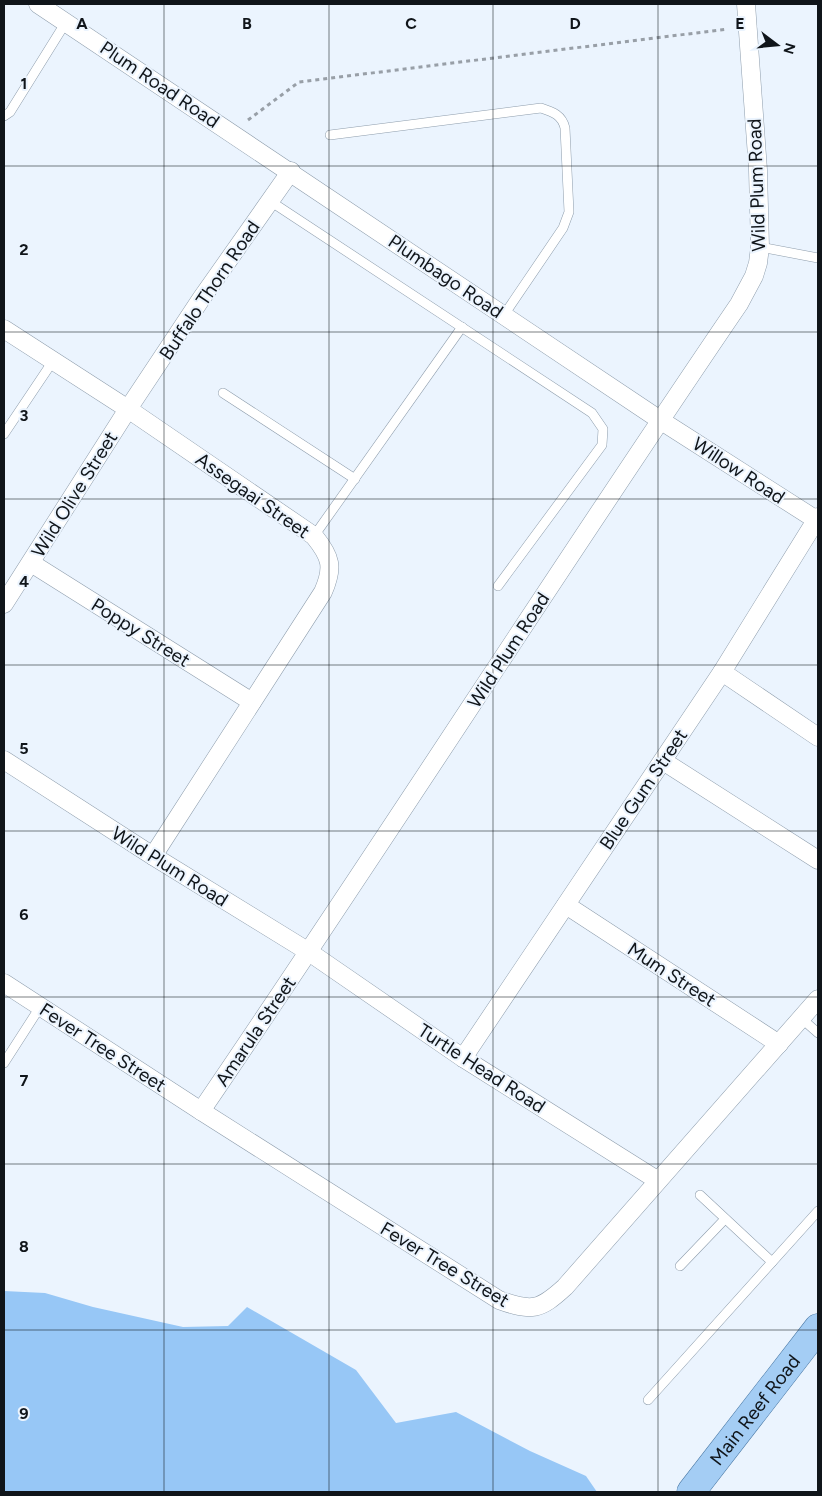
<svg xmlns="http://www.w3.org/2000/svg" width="822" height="1496" viewBox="0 0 822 1496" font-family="Figtree,sans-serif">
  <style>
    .green { fill: #97c7f6 }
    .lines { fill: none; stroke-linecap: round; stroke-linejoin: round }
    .service-casing { stroke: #8e9dac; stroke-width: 10 }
    .minor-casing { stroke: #8e9dac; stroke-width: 19 }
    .primary-casing { stroke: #4977a3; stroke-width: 29 }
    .path { stroke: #989fa7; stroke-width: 3; stroke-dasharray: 4 4; stroke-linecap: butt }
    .service { stroke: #fff; stroke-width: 9 }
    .minor { stroke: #fff; stroke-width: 18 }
    .primary { stroke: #a4cdf4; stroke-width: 28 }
    .grid { fill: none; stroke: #10151a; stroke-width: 1; stroke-opacity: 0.55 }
    .labels { text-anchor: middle; stroke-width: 4; stroke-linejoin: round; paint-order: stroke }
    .street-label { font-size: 19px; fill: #10151a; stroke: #ebf4fe }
    .grid-label { font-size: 16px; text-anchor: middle; font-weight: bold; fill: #10151a; stroke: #ebf4fe; stroke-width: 4; stroke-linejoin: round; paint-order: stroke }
  </style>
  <rect width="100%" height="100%" fill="#ebf4fe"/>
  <path class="green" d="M4 1291 45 1293 93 1307 183 1327 228 1326 247 1307 356 1370 396 1423 456 1412 530 1451 586 1476 597 1492H4Z"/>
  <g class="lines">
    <g class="service-casing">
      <g id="service">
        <path d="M4 116 10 112 66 22"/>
        <path d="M330 135 541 108C553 112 562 115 565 128L569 212 563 228 504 315"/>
        <path d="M270 201 592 413 603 429 602 445 498 586"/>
        <path d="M760 247 818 258"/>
        <path d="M223 393 355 479"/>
        <path d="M4 434 53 361"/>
        <path d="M314 536 462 327"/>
        <path d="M801 1018 818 1033"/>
        <path d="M4 1063 40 1007"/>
        <path d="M700 1195 772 1262"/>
        <path d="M680 1266 725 1219"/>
        <path d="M648 1400 818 1211"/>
      </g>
    </g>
    <g class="minor-casing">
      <g id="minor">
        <path d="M38 4 660 420 818 521"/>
        <path d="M4 329 128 409 314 536C331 557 334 567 323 592L153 856"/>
        <path d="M31 563 252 702"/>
        <path d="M4 604 128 409 201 299 291 171"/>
        <path d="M722 672 818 737"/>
        <path d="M4 760 153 856 309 952 463 1058 657 1180"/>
        <path d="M663 761 818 860"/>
        <path d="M566 905 779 1044"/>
        <path d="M4 983 201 1111 499 1300C532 1312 540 1310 565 1287L818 999"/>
        <path d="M463 1058 722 672 818 517"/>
        <path d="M201 1111C383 844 557 571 739 304L754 276 758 263 760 247 758 170 746 4"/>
      </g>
    </g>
    <g class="primary-casing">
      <g id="primary">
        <path id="s1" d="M691 1492 818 1328"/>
      </g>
    </g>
    <path class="path" d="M248 120 299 82 728 29"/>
    <use href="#service" class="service"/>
    <use href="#minor" class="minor"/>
    <use href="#primary" class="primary"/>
  </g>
  <path class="grid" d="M164 4V1492M329 4V1492M493 4V1492M658 4V1492M4 166H818M4 332H818M4 499H818M4 665H818M4 831H818M4 997H818M4 1164H818M4 1330H818"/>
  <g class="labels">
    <g class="street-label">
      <text transform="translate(160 84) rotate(34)" y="7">Plum Road Road</text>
      <text transform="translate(756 185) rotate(-92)" y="7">Wild Plum Road</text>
      <text transform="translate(446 276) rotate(34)" y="7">Plumbago Road</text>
      <text transform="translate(209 290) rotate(-56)" y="7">Buffalo Thorn Road</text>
      <text transform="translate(739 470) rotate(33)" y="7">Willow Road</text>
      <text transform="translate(74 494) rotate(-58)" y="7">Wild Olive Street</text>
      <text transform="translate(253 495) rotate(35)" y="7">Assegaai Street</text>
      <text transform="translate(141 632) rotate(32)" y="7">Poppy Street</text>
      <text transform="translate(508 650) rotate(-57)" y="7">Wild Plum Road</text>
      <text transform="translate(643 789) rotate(-56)" y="7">Blue Gum Street</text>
      <text transform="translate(170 866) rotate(32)" y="7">Wild Plum Road</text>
      <text transform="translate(672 974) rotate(33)" y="7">Mum Street</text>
      <text transform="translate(255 1031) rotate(-56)" y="7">Amarula Street</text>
      <text transform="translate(103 1047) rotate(33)" y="7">Fever Tree Street</text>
      <text transform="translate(482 1068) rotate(33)" y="7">Turtle Head Road</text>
      <text transform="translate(445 1264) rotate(31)" y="7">Fever Tree Street</text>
      <text dy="7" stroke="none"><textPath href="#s1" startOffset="104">Main Reef Road</textPath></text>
    </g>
  </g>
  <g class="grid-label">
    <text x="82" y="29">A</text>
    <text x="247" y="29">B</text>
    <text x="411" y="29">C</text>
    <text x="575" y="29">D</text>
    <text x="740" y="29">E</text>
    <text x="24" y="89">1</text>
    <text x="24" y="255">2</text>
    <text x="24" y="421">3</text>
    <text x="24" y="587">4</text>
    <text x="24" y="754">5</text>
    <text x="24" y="920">6</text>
    <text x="24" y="1086">7</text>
    <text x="24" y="1252">8</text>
    <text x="24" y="1419">9</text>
  </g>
  <rect width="822" height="1496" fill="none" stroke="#10151a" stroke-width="10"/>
  <g transform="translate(777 45) rotate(106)" stroke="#ebf4fe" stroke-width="4" paint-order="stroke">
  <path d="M0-4L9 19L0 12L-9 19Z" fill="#10151a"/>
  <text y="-8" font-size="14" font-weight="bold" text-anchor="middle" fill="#10151a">N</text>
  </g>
</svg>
